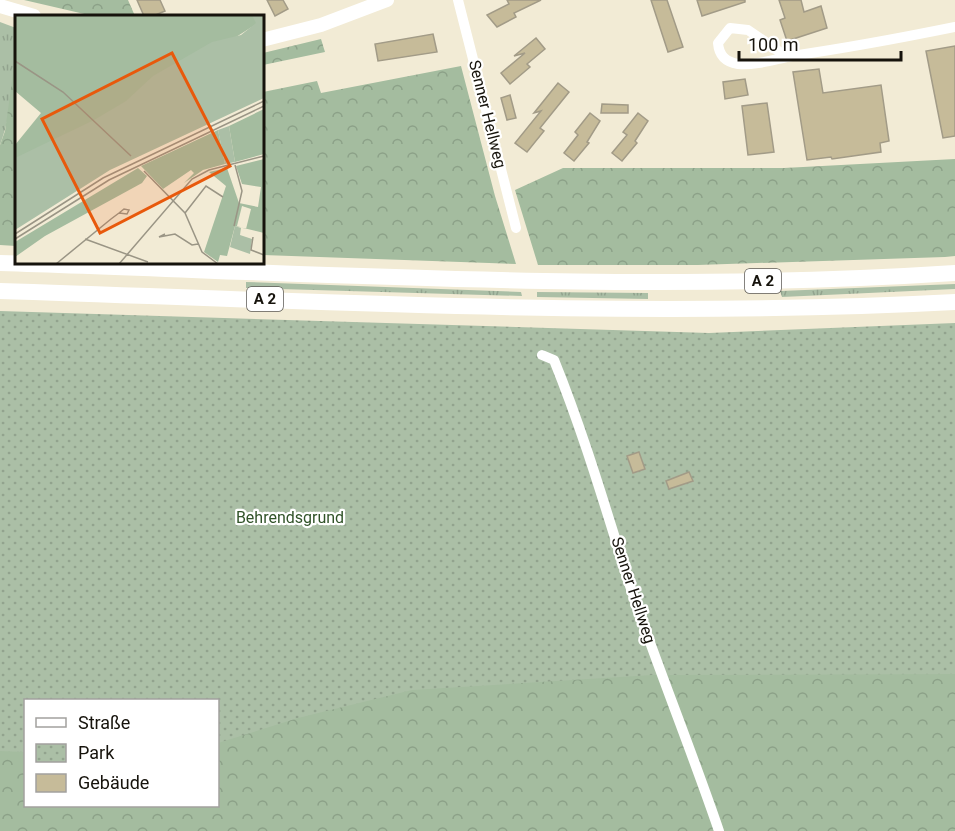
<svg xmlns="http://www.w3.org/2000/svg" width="955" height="831" viewBox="0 0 955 831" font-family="Roboto,sans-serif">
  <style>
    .grass { fill: url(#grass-tufts) }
    .forest { fill: url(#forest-crowns); fill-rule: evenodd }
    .park { fill: url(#park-dots) }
    .building { fill: #c6bb99; stroke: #a29b87; stroke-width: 1.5 }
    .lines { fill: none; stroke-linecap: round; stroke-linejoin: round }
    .minor { stroke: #fff; stroke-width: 10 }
    .major { stroke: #fff; stroke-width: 14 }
    .highway { stroke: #fff; stroke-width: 16 }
    .labels { text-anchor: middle; stroke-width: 4.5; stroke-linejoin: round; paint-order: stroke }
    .shield { fill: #fff; stroke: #5c5a55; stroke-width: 1.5 }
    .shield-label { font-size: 15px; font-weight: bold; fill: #16130c }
    .street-label { font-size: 16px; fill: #16130c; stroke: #fff }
    .park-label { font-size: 16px; fill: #315329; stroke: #fff }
    .inset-road { fill: none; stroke: #9a9585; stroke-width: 1.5 }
    .view { fill: #e8590c; fill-opacity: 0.15; stroke: #e8590c; stroke-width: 3 }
    .inset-edge { fill: none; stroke: #16130c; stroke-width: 3 }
  </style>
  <defs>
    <pattern id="grass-tufts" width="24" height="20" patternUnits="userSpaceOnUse" patternTransform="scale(1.5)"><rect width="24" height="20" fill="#abbfa6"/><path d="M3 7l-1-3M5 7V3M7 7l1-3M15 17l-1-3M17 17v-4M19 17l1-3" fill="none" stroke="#92a38e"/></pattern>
    <pattern id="forest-crowns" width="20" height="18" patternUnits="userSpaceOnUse" patternTransform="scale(1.5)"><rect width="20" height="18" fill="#a4bc9f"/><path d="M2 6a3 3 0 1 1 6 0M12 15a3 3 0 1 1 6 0" fill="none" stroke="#8ca188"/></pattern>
    <pattern id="park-dots" width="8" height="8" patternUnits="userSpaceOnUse" patternTransform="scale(1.5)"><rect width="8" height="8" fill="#abbfa6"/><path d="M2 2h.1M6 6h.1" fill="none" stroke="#92a38e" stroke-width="1.8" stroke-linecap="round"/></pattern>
  </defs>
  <rect width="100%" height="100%" fill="#f2ebd5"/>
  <g class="grass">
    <path d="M0 22 16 28C16 66 13 110 0 145Z"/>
    <path d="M246 282 521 292 522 296 246 288Z"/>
    <path d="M955 284V289L782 297 780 291Z"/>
    <path d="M537 292 648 293V299L537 297Z"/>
  </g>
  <g class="forest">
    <path d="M24 0H128L135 16H93Z"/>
    <path d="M321 39 325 52 263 65V53Z"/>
    <path d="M16 52V246L0 245V145L5 131Z"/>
    <path d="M461 66 495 196 516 264 263 255V92L317 81 321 93Z"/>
    <path d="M955 159V256L945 257 698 265H538L515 190 563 168H784Z"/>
    <path d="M955 599V831H0V676ZM26 700H218V806H26Z"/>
  </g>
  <path class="park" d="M0 311 709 333 955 323V674L652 675 412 690 298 718 218 743V700H26L25 752 0 751Z"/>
  <g class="building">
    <path d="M137 0H160L165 11 153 16H144Z"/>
    <path d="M267 0H283L288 9 275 16Z"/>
    <path d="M507 0H541L514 13 516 17 497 27 487 15 509 4Z"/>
    <path d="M651 0H667L683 47 668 52Z"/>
    <path d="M697 0H745V2L702 16Z"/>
    <path d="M779 0H801L804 12 821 6 827 28 787 41 780 20 785 18Z"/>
    <path d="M433 34 437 52 378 61 375 44Z"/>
    <path d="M536 38 545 49 527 64 530 67 510 84 501 73 525 53 514 56Z"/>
    <path d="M955 46V136L943 138 926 51Z"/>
    <path d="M819 69 823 93 881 85 889 141 880 143 881 152 832 159 831 157 807 160 793 72Z"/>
    <path d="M745 79 748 95 725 99 723 82Z"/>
    <path d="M558 83 569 92 540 128 544 131 527 152 515 143 541 111 534 113Z"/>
    <path d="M510 95 516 118 507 120 501 98Z"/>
    <path d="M767 103 774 152 748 155 742 106Z"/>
    <path d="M602 104 628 105V113H601Z"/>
    <path d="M590 113 600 121 587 142 589 143 574 161 564 153 578 135 575 132Z"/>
    <path d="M638 113 648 121 635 141 637 143 622 161 612 153 627 135 623 132Z"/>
    <path d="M639 452 645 469 633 473 627 456Z"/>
    <path d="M689 472 693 481 669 489 666 481Z"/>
  </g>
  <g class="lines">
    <g class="minor">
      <path d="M458 0 516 228"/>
      <path d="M787 57 748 30 730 28 718 43C719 56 726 62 738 64 755 66 776 59 792 56 847 48 901 38 955 27"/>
      <path d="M542 355 554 360C584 434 606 510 630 586 658 668 691 749 719 831"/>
    </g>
    <g class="major">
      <path d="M0 6 34 16"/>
      <path d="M262 40 321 25 387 0"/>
    </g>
    <g class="highway">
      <path d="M0 263C318 273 637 294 955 273"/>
      <path d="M0 291C318 301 637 319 955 302"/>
    </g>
  </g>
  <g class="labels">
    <g class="shield">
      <rect x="745" y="269" width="36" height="24" rx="4.5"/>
      <rect x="247" y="287" width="36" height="24" rx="4.5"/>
    </g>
    <g class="shield-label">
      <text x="763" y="286">A 2</text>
      <text x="265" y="304">A 2</text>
    </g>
    <g class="street-label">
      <text transform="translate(488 114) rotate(76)" y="6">Senner Hellweg</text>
      <text transform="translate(634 590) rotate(72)" y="6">Senner Hellweg</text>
    </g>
    <g class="park-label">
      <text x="290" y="523">Behrendsgrund</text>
    </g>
  </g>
  <g transform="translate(15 15)">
    <rect width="249" height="249" fill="#f2ebd5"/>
    <path d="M214 111 220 147 210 149 203 115ZM220 211 226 213 225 220 237 224 235 239 215 232Z" fill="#abbfa6"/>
    <path d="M0 0H243V8L0 163V130L26 98 0 76ZM249 94V139L220 147 214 111ZM203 115 210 149 188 155 169 168 179 158 176 155 148 174 126 151ZM249 144V218L220 211 212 241 205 240 203 247 189 237 211 171 194 157 212 153 224 188 243 192 246 172 227 169 221 151ZM227 191 236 194 231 214 222 211ZM123 153 132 161 127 168 30 221 0 242V227Z" fill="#a4bc9f" fill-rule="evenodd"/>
    <path d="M237 0H249V83L95 155 0 215V143L79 105 111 86 138 61 197 27 226 20 241 8Z" fill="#abbfa6"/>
    <path class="inset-road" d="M0 46 48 77 116 141M129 156 170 198 187 237 203 249M170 198 191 171 208 182M219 211 227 176 220 150M0 219 88 163 249 86M150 219 144 222 160 219 177 230 183 229M238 222 236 235 249 240M0 224 94 165 249 91M70 224 133 247M41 249 96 204 104 198 109 194 114 195 112 199 104 198M104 249 177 164 194 155 249 141"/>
    <path class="view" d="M157 38 215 151 85 218 27 104Z"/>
    <rect width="249" height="249" class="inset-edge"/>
  </g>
  <rect x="24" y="699" width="195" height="108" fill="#ffffff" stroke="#a2a19e" stroke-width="1.5"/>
  <rect x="36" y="718" width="30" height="9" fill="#ffffff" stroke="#a2a19e" stroke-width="1.5"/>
  <text x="78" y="729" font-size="18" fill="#16130c">Straße</text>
  <rect x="36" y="744" width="30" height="18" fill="url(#park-dots)" stroke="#a2a19e" stroke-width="1.5"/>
  <text x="78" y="759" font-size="18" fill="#16130c">Park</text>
  <rect x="36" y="774" width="30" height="18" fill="#c6bb99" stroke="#a2a19e" stroke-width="1.5"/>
  <text x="78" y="789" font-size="18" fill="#16130c">Gebäude</text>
  <path d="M739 51v9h162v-9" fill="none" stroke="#16130c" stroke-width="3"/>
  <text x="748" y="51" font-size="18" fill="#16130c" stroke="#ffffff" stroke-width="4.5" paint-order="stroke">100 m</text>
</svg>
